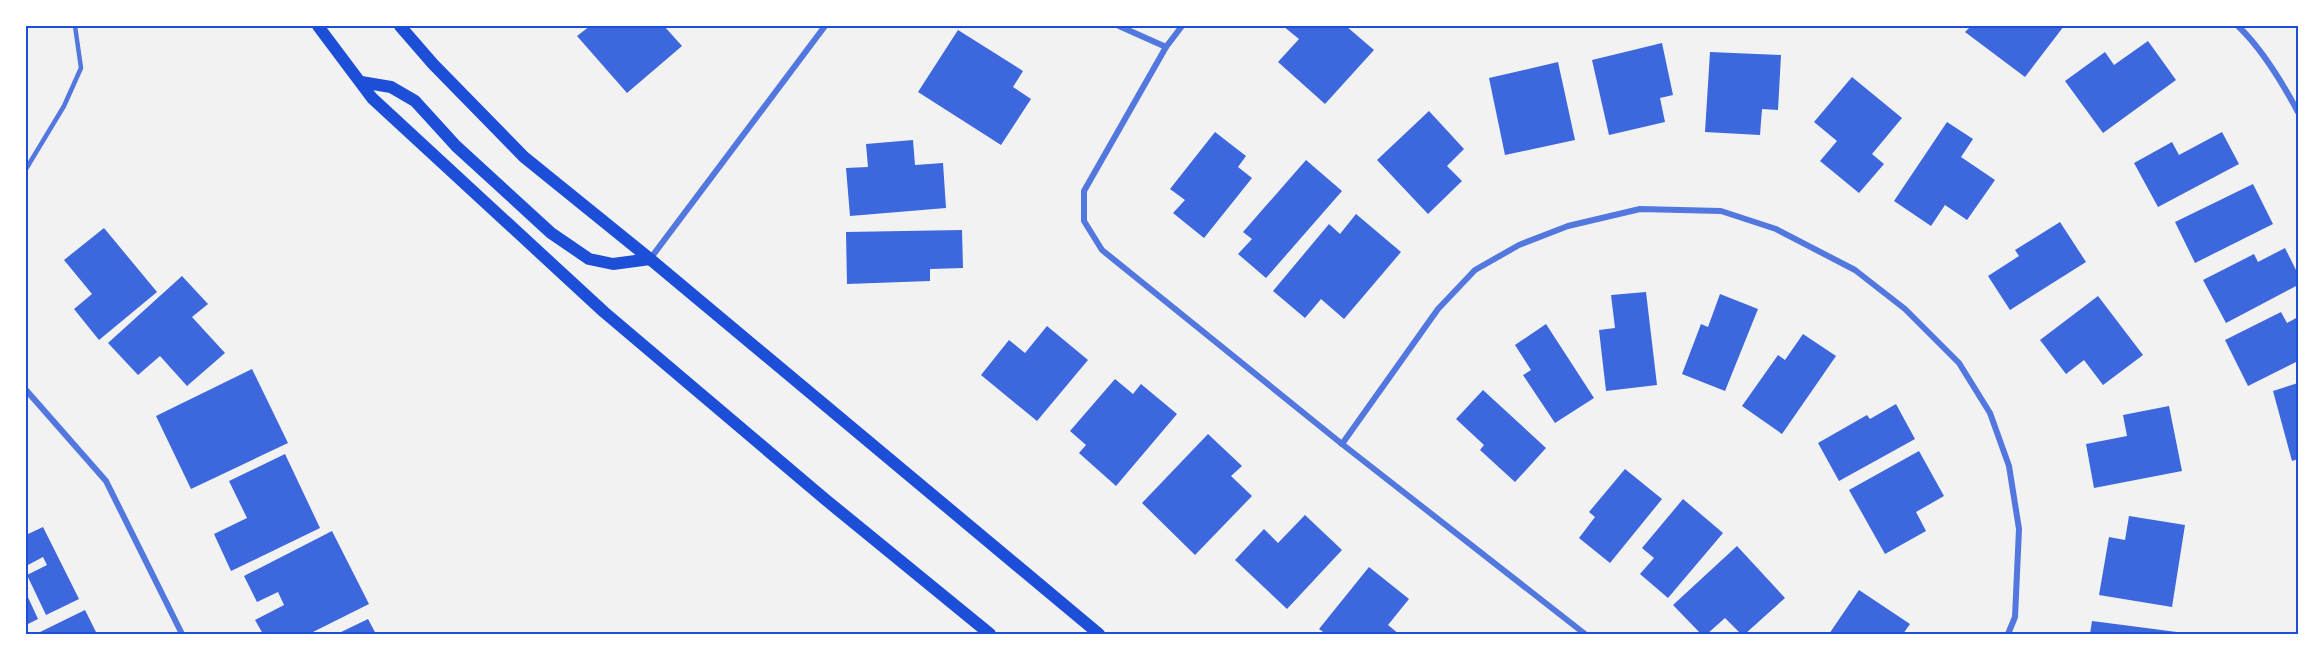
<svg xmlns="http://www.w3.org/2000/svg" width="2324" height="660" viewBox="0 0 2324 660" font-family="'Playfair Display',serif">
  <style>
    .building { fill: #3d67dc }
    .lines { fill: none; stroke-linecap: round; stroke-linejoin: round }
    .service { stroke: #5277de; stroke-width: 4.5 }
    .minor { stroke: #5277de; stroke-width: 6 }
    .secondary { stroke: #1d4ed8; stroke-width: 12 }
    .neatline { fill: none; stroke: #1d4ed8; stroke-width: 2 }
  </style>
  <rect width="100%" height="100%" fill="#f2f2f2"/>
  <g class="building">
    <path d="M590 26H664L682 46 627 93 577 36Z"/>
    <path d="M1283 26H1346L1374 50 1325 104 1278 62 1299 39Z"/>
    <path d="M1971 26H2064L2025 77 1965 32Z"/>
    <path d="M958 30 1023 71 1013 87 1031 99 1001 145 918 92Z"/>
    <path d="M2148 41 2176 80 2103 133 2065 81 2105 52 2114 65Z"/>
    <path d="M1662 43 1673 95 1660 98 1665 122 1609 135 1592 60Z"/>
    <path d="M1710 52 1781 55 1778 110 1762 109 1760 135 1705 132Z"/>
    <path d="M1558 62 1575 140 1505 155 1489 78Z"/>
    <path d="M1852 77 1902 118 1872 154 1884 164 1859 193 1820 161 1837 141 1814 122Z"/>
    <path d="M1429 111 1464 149 1447 166 1462 181 1428 214 1377 160Z"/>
    <path d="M1947 122 1973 139 1961 157 1995 180 1967 220 1945 205 1931 226 1894 201Z"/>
    <path d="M1215 132 1246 156 1238 167 1252 178 1204 238 1173 213 1185 200 1170 189Z"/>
    <path d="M2222 132 2239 164 2158 207 2134 163 2172 142 2179 155Z"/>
    <path d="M913 140 915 165 943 163 946 208 850 216 846 168 868 167 866 144Z"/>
    <path d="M1306 160 1342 191 1266 278 1238 254 1252 239 1243 232Z"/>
    <path d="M2253 184 2273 224 2195 263 2175 222Z"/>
    <path d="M1356 214 1401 252 1344 319 1321 299 1305 318 1273 291 1329 224 1340 234Z"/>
    <path d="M2060 222 2086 262 2010 310 1988 276 2019 256 2015 250Z"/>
    <path d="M104 228 157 292 99 340 74 309 92 294 64 260Z"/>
    <path d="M962 230 963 268 930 269V281L847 284 846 232Z"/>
    <path d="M2285 248 2298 274V285L2226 323 2203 280 2254 254 2258 262Z"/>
    <path d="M182 276 208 304 192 317 225 353 187 386 160 356 138 375 108 343Z"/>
    <path d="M1646 292 1657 385 1606 391 1599 330 1615 328 1611 295Z"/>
    <path d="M1720 294 1758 309 1725 391 1682 374 1701 324 1708 327Z"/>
    <path d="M2098 296 2143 355 2103 385 2084 360 2066 374 2040 340Z"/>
    <path d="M2281 312 2287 323 2298 317V361L2248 386 2225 340Z"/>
    <path d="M1546 324 1594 398 1555 423 1523 375 1531 370 1515 345Z"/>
    <path d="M1047 326 1088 360 1037 421 981 375 1009 340 1025 353Z"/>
    <path d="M1803 334 1836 356 1782 434 1742 406 1778 355 1785 360Z"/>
    <path d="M252 369 288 443 191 489 156 416Z"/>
    <path d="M1115 379 1133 394 1141 384 1177 414 1116 486 1079 453 1086 445 1070 431Z"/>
    <path d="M2298 383V459L2292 461 2273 391Z"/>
    <path d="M1483 390 1546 448 1515 482 1480 450 1484 445 1456 419Z"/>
    <path d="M1896 404 1915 439 1839 481 1818 443 1867 415 1870 419Z"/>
    <path d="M2169 406 2182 471 2094 488 2086 444 2127 436 2123 415Z"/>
    <path d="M1208 434 1242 466 1231 476 1252 496 1195 555 1142 503Z"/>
    <path d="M1919 451 1944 496 1916 512 1926 531 1885 554 1849 490Z"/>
    <path d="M285 454 320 528 231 571 214 534 247 518 229 481Z"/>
    <path d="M1625 469 1662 499 1610 563 1579 538 1595 517 1589 512Z"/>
    <path d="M1683 499 1723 533 1668 598 1640 574 1654 558 1642 548Z"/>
    <path d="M1305 515 1342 550 1287 609 1235 560 1264 529 1278 543Z"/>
    <path d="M2129 516 2185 525 2172 607 2099 595 2109 537 2125 540Z"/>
    <path d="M43 527 79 599 46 615 27 575 47 565 43 557 26 566V535Z"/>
    <path d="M332 531 369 604 309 634H263L255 620 284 605 278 592 257 602 244 576Z"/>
    <path d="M1737 546 1785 598 1745 634H1741L1725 618 1707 634H1701L1673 605Z"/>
    <path d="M1369 567 1409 599 1388 625 1399 634H1326L1319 629Z"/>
    <path d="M1859 590 1910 624 1903 634H1829Z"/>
    <path d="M26 593 38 619 26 625Z"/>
    <path d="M85 610 97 634H36Z"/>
    <path d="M368 619 376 634H337Z"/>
    <path d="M2092 621 2177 632V634H2090Z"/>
  </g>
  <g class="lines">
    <path class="service" d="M26 169 64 106 81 68 75 26"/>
    <g class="minor">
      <path d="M1119 26 1166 47"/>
      <path d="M1182 26 1166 47 1084 191V221L1102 250 1342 444 1585 634"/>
      <path d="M2238 26C2262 49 2282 82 2298 112"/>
      <path d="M650 259 825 26"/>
      <path d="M26 390 106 481 182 634"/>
      <path d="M1342 444 1438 309 1475 270 1519 245 1568 226 1640 209 1721 211 1776 229 1855 270 1905 309 1959 363 1990 413 2009 466 2019 529 2015 617 2008 634"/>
    </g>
    <g class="secondary">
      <path d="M318 26 372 98 604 312 826 500 990 634"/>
      <path d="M400 26 433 64 524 157 650 259 1099 634"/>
      <path d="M361 82 391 87 415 101 456 146 551 233 589 259 613 264 650 259"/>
    </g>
  </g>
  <rect width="2324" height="660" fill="none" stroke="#ffffff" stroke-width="54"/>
  <rect x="27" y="27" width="2270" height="606" class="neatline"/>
</svg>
